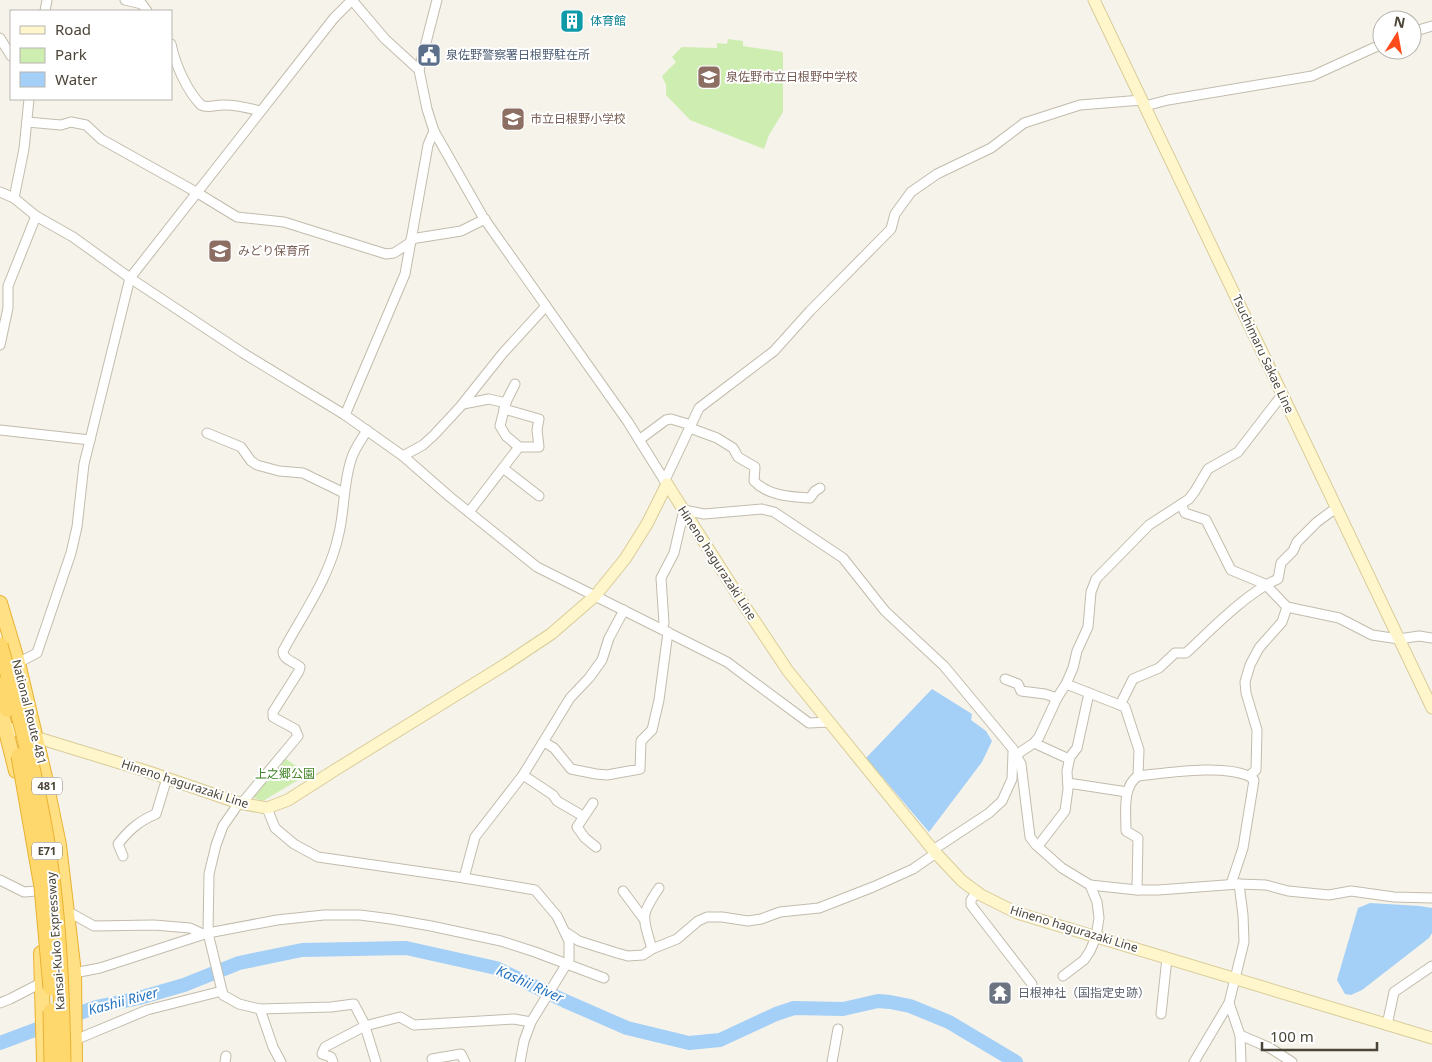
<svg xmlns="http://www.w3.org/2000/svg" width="1432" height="1062" viewBox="0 0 1432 1062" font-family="'Noto Sans','Noto Sans JP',sans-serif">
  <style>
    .green { fill: #ceedb1 }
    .water { fill: #a4cff6 }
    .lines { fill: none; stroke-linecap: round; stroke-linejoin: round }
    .river { stroke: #a4cff6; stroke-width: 14 }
    .minor-casing { stroke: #c3bcac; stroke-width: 11 }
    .secondary-casing { stroke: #d9cc98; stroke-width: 13 }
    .trunk-casing { stroke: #e9b232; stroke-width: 16 }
    .minor { stroke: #fff; stroke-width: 9 }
    .secondary { stroke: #fff6cc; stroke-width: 11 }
    .trunk { stroke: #ffe084; stroke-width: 14 }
    .motorway-bridge-casing { stroke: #e9b232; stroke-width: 17; stroke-linecap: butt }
    .motorway-bridge { stroke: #ffd86d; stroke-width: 15 }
    .labels { text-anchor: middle; stroke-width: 4; stroke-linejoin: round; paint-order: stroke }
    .shield { fill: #fff; stroke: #817d74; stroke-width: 1 }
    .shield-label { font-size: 11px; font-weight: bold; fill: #4b4538 }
    .culture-label { font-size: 12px; fill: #0d838f; stroke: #fff; text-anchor: start }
    .service-label { font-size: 12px; fill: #4e5e75; stroke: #fff; text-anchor: start }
    .education-label { font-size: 12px; fill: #785e54; stroke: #fff; text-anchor: start }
    .street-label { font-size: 12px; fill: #4b4538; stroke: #fff }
    .park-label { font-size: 12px; fill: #428325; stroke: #fff }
    .worship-label { font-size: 12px; fill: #5b616d; stroke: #fff; text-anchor: start }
    .water-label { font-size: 14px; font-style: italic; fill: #2775c0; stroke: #fff }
  </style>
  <rect width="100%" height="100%" fill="#f6f3eb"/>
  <g class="green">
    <path d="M728 39 743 41V46L783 52V112L769 135 764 149 690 120 666 95V85L662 76 676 62 672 57 682 47 717 48V43L727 44Z"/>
    <path d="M283 757 308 774 263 801 248 796Z"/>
  </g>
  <g class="water">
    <path d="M932 689 972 714 971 720 986 731 992 741 982 762 929 832 866 758Z"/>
    <path d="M1370 903 1420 906 1432 908V933L1429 938 1362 990 1351 995 1345 994 1337 980 1358 908Z"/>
  </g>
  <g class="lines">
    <path class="river" d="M0 1043 96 1007 139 998 184 985 239 963 302 950 406 948 496 968 565 1001 627 1028 689 1043 720 1040 776 1014 794 1008 843 1009 878 1001 890 1002 910 1006 949 1022 1016 1062"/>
    <g class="minor-casing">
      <g id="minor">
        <path d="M125 0 142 4 147 11"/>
        <path d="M437 0 419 70 427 109 434 131 483 217 628 422 666 483"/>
        <path d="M45 11 47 0"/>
        <path d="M1412 32 1432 26"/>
        <path d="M0 38 11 56"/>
        <path d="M171 44C175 64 187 91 201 105 209 109 216 104 225 105 237 105 249 108 260 111"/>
        <path d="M1145 106 1168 100 1312 76 1382 44"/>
        <path d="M27 122 61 125 71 122 86 125 101 139 196 192 237 217 284 222 386 254 394 253 411 242"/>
        <path d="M0 192 14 198 36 216 73 237 130 278 243 353 345 415 403 456 450 497 537 567 727 662 809 723 829 722"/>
        <path d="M14 198 24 149 29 99"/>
        <path d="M411 239 461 231 485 219"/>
        <path d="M0 345 8 308V286L36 216"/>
        <path d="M463 404 489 399 506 403"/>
        <path d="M504 409 539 419 537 430 539 447H519"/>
        <path d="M345 415 405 274 428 145 434 131"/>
        <path d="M690 428 717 438 733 448 738 457 755 467 754 481C768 496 791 497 810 498L815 491 820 488"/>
        <path d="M0 430 90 440"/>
        <path d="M207 433 241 447 251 461 257 465 279 471 303 473 344 493"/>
        <path d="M639 440 666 420 671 419 691 425"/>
        <path d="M403 456 423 445 434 435 460 407 503 353 546 306"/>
        <path d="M503 468 539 496"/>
        <path d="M665 480 699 408 774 351 810 311 891 229 895 214 911 192 937 174 991 148 1024 123 1080 105 1142 100"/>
        <path d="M1181 504 1185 513 1206 520 1231 570 1265 584 1287 607 1339 618 1372 635 1399 639 1419 636 1432 638"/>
        <path d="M469 512 519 447 506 436 500 426 506 402 515 384"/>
        <path d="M662 629 664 623 661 578 674 553 684 510 704 514 762 509 774 512 843 558 885 611 944 666 1013 749 1021 764 1030 837 1036 845 1062 868 1090 885 1097 902 1099 918 1096 937 1090 951 1084 960 1063 976"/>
        <path d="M18 663 37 653 71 553 77 527 84 464 130 278 334 18 352 0 385 39 419 70"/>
        <path d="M1005 679 1018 684 1021 691 1045 694 1057 698"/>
        <path d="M1066 684 1125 707 1139 750 1138 776C1168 773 1222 764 1249 776L1256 770 1257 730 1246 693 1245 682 1250 665 1259 648 1282 622 1287 607"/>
        <path d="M1120 705 1133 679 1159 668 1175 653H1186C1212 629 1246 593 1278 579L1281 563 1293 551 1297 542 1317 522 1336 508"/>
        <path d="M544 742 554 748 571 769 596 774 607 775 640 769 641 741 652 730 659 700 668 632"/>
        <path d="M1034 743 1069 759"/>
        <path d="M1016 755 1034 743 1039 737 1057 698 1066 684 1073 668 1077 651 1088 627 1091 592 1096 579 1149 525 1189 499 1195 491 1208 469 1238 452 1282 395"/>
        <path d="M523 775 553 795 557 801 583 816"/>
        <path d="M1068 783 1127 792"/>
        <path d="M239 803 223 826 216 845 209 874 208 933 223 995 239 1004 260 1009 273 1047 281 1062"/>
        <path d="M242 803 298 736 295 729 273 717V712L299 671 300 667C293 661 283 660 283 651 304 612 330 577 339 533 345 508 343 482 352 457 355 448 362 439 367 430"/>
        <path d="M593 803 577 827 585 838 596 847"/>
        <path d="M267 808 275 828 294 844 318 857 464 878 535 890 557 916 569 941V960L531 1022 524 1041 520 1062"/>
        <path d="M1038 846 1065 811 1068 789 1067 771 1070 757 1077 748 1089 693"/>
        <path d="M933 850 989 813 1002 801 1012 779 1013 752"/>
        <path d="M123 856 118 844C129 830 139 821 156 814L167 778"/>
        <path d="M464 878 475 837 523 775 570 698 589 678 602 660 609 638 624 610"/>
        <path d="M0 880 24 892 36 891"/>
        <path d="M1231 884 1243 848 1254 780 1249 776"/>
        <path d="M1239 884 1243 915 1244 942 1229 1003 1240 1035 1270 1048 1292 1062"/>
        <path d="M1090 885 1137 890H1158L1239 884 1266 885 1288 891 1329 895 1351 891 1394 897 1432 898"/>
        <path d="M1137 890 1138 838 1126 831C1126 814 1122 786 1138 776"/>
        <path d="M623 891 643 918"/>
        <path d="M977 891 971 900V905L1032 984"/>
        <path d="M67 911 94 926 154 925 190 928 203 934"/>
        <path d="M567 933 579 941 617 953 628 956 643 955 652 949 677 939 698 921 707 917H722L748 921 761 919 780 912 819 908 873 887 913 869 936 853"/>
        <path d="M652 949C643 917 639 917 659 888"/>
        <path d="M74 973 100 968 208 933 277 920 324 915H360L391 919 431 926 501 941 535 952 604 978"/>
        <path d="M0 1003 10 999 43 982"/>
        <path d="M260 1009 331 1007 354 1004 364 1023 376 1062"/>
        <path d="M1161 1014 1167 958"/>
        <path d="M1387 1025 1394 992 1432 966"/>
        <path d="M1240 1035 1241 1062"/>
        <path d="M75 1040 147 1010 222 991"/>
        <path d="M432 1059 461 1054 465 1062"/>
        <path d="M225 1062 226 1056"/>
        <path d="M333 1062 331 1057 322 1054 325 1047 365 1026 400 1017 414 1025 514 1019 531 1022"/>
        <path d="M832 1062 838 1029"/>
        <path d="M1194 1062 1229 1003"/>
      </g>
    </g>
    <g class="secondary-casing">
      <g id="secondary">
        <path d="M1094 0 1432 708"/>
        <path d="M667 484 746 608 788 671 933 850 962 881 981 895 1017 913 1432 1038"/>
        <path d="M0 725 35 737 146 771 239 803 267 808 288 800 335 770 506 664 551 634 595 596 625 559 647 524 667 484"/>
      </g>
    </g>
    <g class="trunk-casing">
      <g id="trunk">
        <path d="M0 603 18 663 45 777 59 845 74 973 75 1062"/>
        <path d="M0 707 16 771"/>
        <path d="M41 953 44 1062"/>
      </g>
    </g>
    <use href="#minor" class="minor"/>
    <use href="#secondary" class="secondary"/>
    <use href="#trunk" class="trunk"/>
    <g class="motorway-bridge-casing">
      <g id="motorway-bridge">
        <path d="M0 645C22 724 44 805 53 887 60 945 62 1004 63 1062"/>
        <path d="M0 685 7 709"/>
        <path d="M19 756 42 887 51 988"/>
        <path d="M51 1011 52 1062"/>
      </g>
    </g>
    <use href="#motorway-bridge" class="motorway-bridge"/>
  </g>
  <defs>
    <g id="building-square" transform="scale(1.25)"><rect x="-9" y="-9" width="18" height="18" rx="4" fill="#0f9aa8" stroke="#fff"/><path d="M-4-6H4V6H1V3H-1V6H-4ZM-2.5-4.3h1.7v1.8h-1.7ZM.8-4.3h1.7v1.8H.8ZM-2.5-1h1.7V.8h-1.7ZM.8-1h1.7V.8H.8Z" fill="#fff"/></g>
    <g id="civic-square" transform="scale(1.25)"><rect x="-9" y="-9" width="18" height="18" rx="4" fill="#5c6f8a" stroke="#fff"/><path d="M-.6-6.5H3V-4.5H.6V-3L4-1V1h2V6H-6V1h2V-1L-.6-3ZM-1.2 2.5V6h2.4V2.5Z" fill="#fff"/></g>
    <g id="school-square" transform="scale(1.25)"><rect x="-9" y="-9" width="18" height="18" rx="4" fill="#8d6e63" stroke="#fff"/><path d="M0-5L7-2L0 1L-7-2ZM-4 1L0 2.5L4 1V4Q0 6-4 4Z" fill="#fff"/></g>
    <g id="temple-square" transform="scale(1.25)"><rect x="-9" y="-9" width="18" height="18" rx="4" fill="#6b7280" stroke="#fff"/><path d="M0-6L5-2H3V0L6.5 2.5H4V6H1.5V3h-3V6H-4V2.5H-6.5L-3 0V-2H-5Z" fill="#fff"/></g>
  </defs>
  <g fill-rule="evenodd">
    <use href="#building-square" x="572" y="21"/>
    <use href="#civic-square" x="429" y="55"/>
    <use href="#school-square" x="709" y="77"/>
    <use href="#school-square" x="513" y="119"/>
    <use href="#school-square" x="220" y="251"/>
    <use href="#temple-square" x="1000" y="993"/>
  </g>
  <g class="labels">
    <g class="shield">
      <rect x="32" y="777.5" width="30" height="17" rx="4"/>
      <rect x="32" y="842.5" width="30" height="17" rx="4"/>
    </g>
    <g class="shield-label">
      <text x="47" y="790">481</text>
      <text x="47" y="855">E71</text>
    </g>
    <g class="culture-label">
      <text x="590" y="25">体育館</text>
    </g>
    <g class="service-label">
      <text x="446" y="59">泉佐野警察署日根野駐在所</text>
    </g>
    <g class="education-label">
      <text x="726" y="81">泉佐野市立日根野中学校</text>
      <text x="530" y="123">市立日根野小学校</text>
      <text x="238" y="255">みどり保育所</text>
    </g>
    <g class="street-label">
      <text transform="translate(1263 354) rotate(65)" y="4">Tsuchimaru Sakae Line</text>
      <text transform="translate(717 563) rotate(57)" y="4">Hineno hagurazaki Line</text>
      <text transform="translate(29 712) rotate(76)" y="4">National Route 481</text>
      <text transform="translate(185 784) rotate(18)" y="4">Hineno hagurazaki Line</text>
      <text transform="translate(1074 929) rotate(17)" y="4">Hineno hagurazaki Line</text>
      <text transform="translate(56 941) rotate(-94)" y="4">Kansai-Kuko Expressway</text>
    </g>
    <g class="park-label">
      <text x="285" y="778">上之郷公園</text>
    </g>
    <g class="worship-label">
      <text x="1018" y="997">日根神社（国指定史跡）</text>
    </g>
    <g class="water-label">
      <text transform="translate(530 984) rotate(24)" y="5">Kashii River</text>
      <text transform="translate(123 1001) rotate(-15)" y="5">Kashii River</text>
    </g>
  </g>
  <rect x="10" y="10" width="162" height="90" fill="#ffffff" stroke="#b7b5af"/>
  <rect x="20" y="26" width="25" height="8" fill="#fff6cc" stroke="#b7b5af"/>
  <text x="55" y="35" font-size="15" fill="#4b4538">Road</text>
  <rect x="20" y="48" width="25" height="15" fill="#ceedb1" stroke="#b7b5af"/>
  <text x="55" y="60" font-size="15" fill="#4b4538">Park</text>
  <rect x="20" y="72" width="25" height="15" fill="#a4cff6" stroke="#b7b5af"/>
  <text x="55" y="85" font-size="15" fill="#4b4538">Water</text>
  <g transform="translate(1397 35) rotate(11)"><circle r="24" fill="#ffffff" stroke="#b7b5af"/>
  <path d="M0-4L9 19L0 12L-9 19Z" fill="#ff4b19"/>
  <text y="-8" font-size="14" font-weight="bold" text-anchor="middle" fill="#4b4538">N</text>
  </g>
  <path d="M1262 1042v8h115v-8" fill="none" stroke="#4b4538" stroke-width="2.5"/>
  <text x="1270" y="1042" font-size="15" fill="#4b4538" stroke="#ffffff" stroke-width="4" paint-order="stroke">100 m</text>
</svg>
